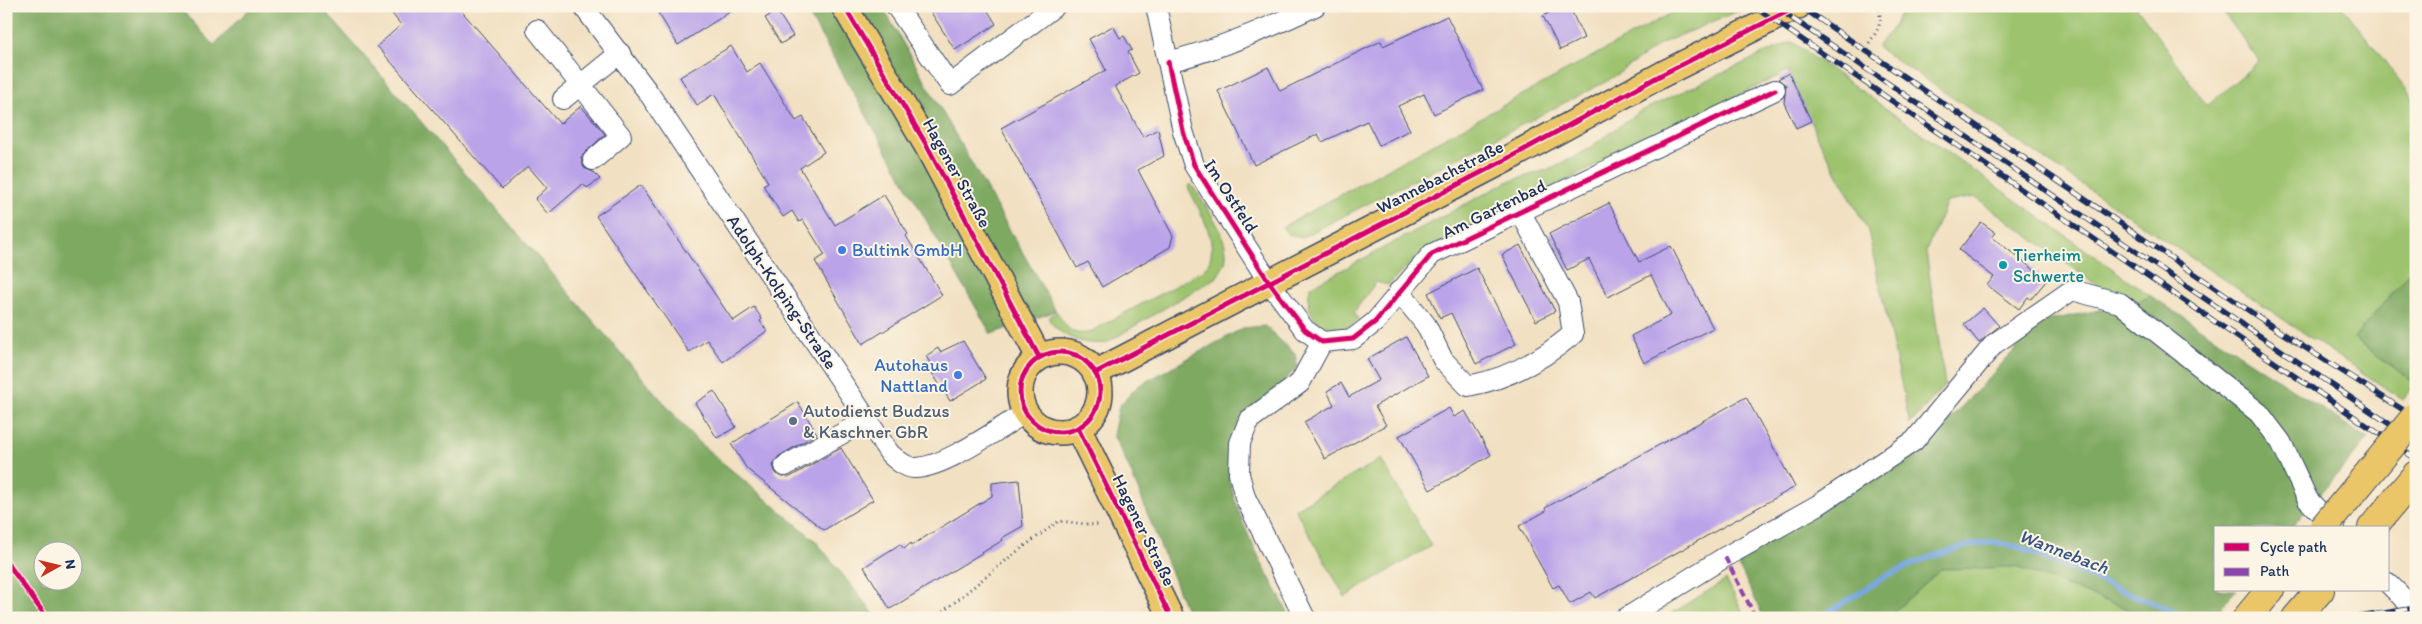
<svg xmlns="http://www.w3.org/2000/svg" width="2422" height="624" viewBox="0 0 2422 624" font-family="Itim,sans-serif">
  <style>
    .green { fill: #9dc36e; stroke: #5c7966 }
    .forest { fill: #7ea961; stroke: #4c6c60; fill-rule: evenodd }
    .lines { fill: none; stroke-linecap: round; stroke-linejoin: round }
    .stream { stroke: #75a6df; stroke-width: 5.5 }
    .building { fill: #baa3e9 }
    .minor-casing { stroke: #3b4a6d; stroke-width: 22 }
    .major-casing { stroke: #3b4a6d; stroke-width: 28 }
    .highway-casing { stroke: #3b4a6d; stroke-width: 30 }
    .path { stroke: #3b4a6d; stroke-width: 3; stroke-dasharray: 1 4; stroke-linecap: butt }
    .minor { stroke: #fff; stroke-width: 20 }
    .major { stroke: #eac669; stroke-width: 25 }
    .highway { stroke: #eac669; stroke-width: 28 }
    .rail-casing { stroke: #1b2f5e; stroke-width: 5.5 }
    .rail { stroke: #fcf5e5; stroke-width: 4; stroke-dasharray: 11; stroke-linecap: butt }
    .highway-bridge-casing { stroke: #3b4a6d; stroke-width: 30; stroke-linecap: butt }
    .highway-bridge { stroke: #eac669; stroke-width: 28 }
    .quiet { stroke: #8e44ad; stroke-width: 4; stroke-dasharray: 8 4; stroke-linecap: butt }
    .cycleway-casing { stroke: #fcf5e5; stroke-width: 8 }
    .cycleway { stroke: #d6006c; stroke-width: 5 }
    .shop-dot { fill: #3f7fe0; stroke: #fcf5e5; stroke-width: 2 }
    .culture-dot { fill: #0f9aa8; stroke: #fcf5e5; stroke-width: 2 }
    .service-dot { fill: #5c6f8a; stroke: #fcf5e5; stroke-width: 2 }
    .labels { text-anchor: middle; stroke-width: 4; stroke-linejoin: round; paint-order: stroke }
    .street-label { font-size: 18px; fill: #1b2f5e; stroke: #fcf5e5 }
    .shop-label { font-size: 18px; fill: #366cbe; stroke: #fcf5e5; text-anchor: start }
    .culture-label { font-size: 18px; fill: #0d838f; stroke: #fcf5e5; text-anchor: start }
    .service-label { font-size: 18px; fill: #4e5e75; stroke: #fcf5e5; text-anchor: start }
    .water-label { font-size: 19px; font-style: italic; fill: #365385; stroke: #fcf5e5 }
  </style>
  <rect width="100%" height="100%" fill="#fcf5e5"/>
  <filter id="ink" filterUnits="userSpaceOnUse"><feTurbulence type="fractalNoise" baseFrequency=".02" numOctaves="2"/><feDisplacementMap in="SourceGraphic" scale="10" xChannelSelector="R" yChannelSelector="G"/><feConvolveMatrix kernelMatrix="1 2 1 2 8 2 1 2 1" color-interpolation-filters="sRGB"/></filter>
  <filter id="wash" filterUnits="userSpaceOnUse"><feTurbulence type="fractalNoise" baseFrequency=".0096" numOctaves="4" result="noise"/><feDisplacementMap in="SourceGraphic" scale="20" xChannelSelector="R" yChannelSelector="G"/><feGaussianBlur stdDeviation="1.12" result="paint"/><feColorMatrix in="noise" values="0 0 0 0 0 0 0 0 0 0 0 0 0 0 0 0 0 1.4 0 .05"/><feComposite in="paint" operator="in"/></filter>
  <g filter="url(#wash)">
    <rect width="100%" height="100%" fill="#f1e0c1"/>
    <g class="green">
      <path d="M1684 6H1739L1743 9 1662 43 1609 80 1301 238 1288 234 1282 227Z"/>
      <path d="M1919 6H2136L2207 106 2259 61 2219 6H2342L2416 102V265L2354 338 2416 384 2403 399 2381 385 1877 47 1894 26 1899 15Z"/>
      <path d="M1792 42 2151 296 2134 303 2095 284 1975 197 1947 202 1926 251 1945 385 1910 424 1868 231 1815 132 1788 71 1424 251 1388 285 1376 282 1354 312 1358 319C1349 329 1337 332 1324 330 1311 314 1306 308 1310 287L1507 182 1553 168 1585 151 1639 112 1765 53Z"/>
      <path d="M1191 184C1204 203 1232 239 1225 263 1223 268 1219 273 1217 277L1106 343C1084 346 1059 337 1048 318L1057 312C1066 327 1071 337 1090 332L1204 270C1224 247 1199 211 1188 187Z"/>
      <path d="M1381 459 1431 546 1345 597 1295 509Z"/>
      <path d="M2017 567 2151 618H1887L1941 569Z"/>
      <path d="M1726 580 1746 618H1664Z"/>
    </g>
    <g class="forest">
      <path d="M6 6H178L214 45 252 6H321L697 441 815 540 877 618H6ZM42 552H72V582H42Z"/>
      <path d="M804 6H882L1056 311 991 334Z"/>
      <path d="M2416 265V384L2354 338Z"/>
      <path d="M2151 296 2368 439 2291 528H2216V590H2236L2212 618H2151L2017 567 1941 569 1887 618H1764L1735 558 1921 450 2041 322 2134 303Z"/>
      <path d="M1265 326 1296 355 1297 368C1279 387 1253 407 1237 427 1203 471 1270 576 1291 618H1189L1130 470 1113 435 1119 406 1138 386 1243 328Z"/>
    </g>
    <g class="lines">
      <path class="stream" d="M1819 618 1888 575 1930 557 1970 545 1994 542 2018 547 2189 618"/>
    </g>
    <g id="blocks">
      <g class="building">
        <path d="M386 6H457L560 124 581 106 605 134 581 157 584 168 593 172 600 179 587 188 583 184 548 214 535 199 547 188 528 166 502 189 377 46 401 25Z"/>
        <path d="M654 6H739L678 45Z"/>
        <path d="M927 6H985L996 24 955 50Z"/>
        <path d="M1563 6H1569L1584 38 1560 50 1543 16Z"/>
        <path d="M777 11 793 36 781 44 765 18Z"/>
        <path d="M1447 16 1483 90 1434 114 1424 94 1398 106 1410 130 1379 145 1367 121 1322 142 1318 134 1254 165 1218 91 1268 67 1280 91 1381 41 1383 46Z"/>
        <path d="M1113 26 1120 38 1124 36 1132 50 1128 52 1139 73 1115 86 1143 137 1158 129 1164 156 1138 170 1173 236 1170 247 1102 287 1088 262 1077 268 1001 128 1106 70 1089 39Z"/>
        <path d="M731 46 747 72 760 63 796 121 803 117 824 152 800 168 835 225 884 195 908 234 906 236 942 295 863 344 815 261 825 255 803 220 799 222 792 211 783 217 763 185 768 182 714 94 697 105 680 77Z"/>
        <path d="M1789 73 1811 121 1796 128 1784 103 1786 85 1778 79Z"/>
        <path d="M641 185 733 321 754 307 762 319 760 321 767 331 723 362 707 340 689 352 596 216Z"/>
        <path d="M1609 203 1639 262 1671 246 1713 328 1644 363 1631 336 1671 315 1651 275 1608 297 1589 259 1567 270 1549 234Z"/>
        <path d="M1981 222 1996 233 1992 237 2047 280 2031 299 2028 297 2019 309 1987 285 1994 277 1959 250Z"/>
        <path d="M1520 245 1555 311 1536 321 1502 255Z"/>
        <path d="M1477 268 1516 344 1476 364 1451 313 1440 318 1428 293Z"/>
        <path d="M1983 308 1999 326 1979 343 1964 324Z"/>
        <path d="M1406 337 1428 376 1375 406 1386 425 1325 459 1304 422 1334 405 1327 391 1341 383 1349 397 1379 380 1367 359Z"/>
        <path d="M963 341 986 379 950 401 929 368 932 366 926 356 938 348 940 352Z"/>
        <path d="M714 391 736 427 717 438 695 403Z"/>
        <path d="M1746 397 1795 487 1595 598 1591 592 1570 604 1559 585 1553 588 1519 526 1546 511 1545 508Z"/>
        <path d="M798 402 817 434 779 456 773 465 775 472 779 476 790 477 841 448 873 500 824 530 747 469 731 444Z"/>
        <path d="M1449 408 1454 417 1465 411 1491 455 1430 490 1399 436Z"/>
        <path d="M1019 480 1023 526 1002 538 1003 540 890 609 864 567 900 544 904 549 911 543 912 545 992 496V483Z"/>
      </g>
    </g>
  </g>
  <g filter="url(#ink)">
    <use href="#blocks" fill-opacity="0" stroke="#3b4a6d" stroke-width="1"/>
    <g class="lines">
      <g class="minor-casing">
        <g id="minor">
          <path d="M583 6 648 92 890 454C897 460 904 467 914 468 943 469 999 428 1025 413"/>
          <path d="M896 6 950 85 1055 6"/>
          <path d="M1156 6 1168 62C1219 49 1267 29 1315 6"/>
          <path d="M537 30 621 136 593 160"/>
          <path d="M1168 62 1183 131 1194 165 1269 282 1305 330 1322 342 1353 339 1375 322 1432 254 1775 90"/>
          <path d="M563 99 620 53"/>
          <path d="M1399 291 1426 325 1443 360 1468 386C1507 379 1542 360 1573 334L1568 302 1520 211"/>
          <path d="M785 466 866 420"/>
          <path d="M2388 583 2405 600"/>
          <path d="M1305 618 1245 497 1239 474 1240 443 1249 420 1300 383 1322 342"/>
          <path d="M1626 618 1725 557 1818 505 1914 441 1994 344 2072 290 2120 303 2259 413 2281 442 2308 500 2335 528"/>
        </g>
      </g>
      <g class="major-casing">
        <g id="major">
          <path d="M844 6 926 144 1039 357"/>
          <circle cx="1060" cy="392" r="40"/>
          <path d="M1095 373 1505 160 1663 74 1798 6"/>
          <path d="M1078 428 1171 618"/>
        </g>
      </g>
      <g class="highway-casing">
        <g id="highway">
          <path d="M2372 528 2416 475"/>
          <path d="M2247 618 2270 590"/>
          <path d="M2296 618 2320 590"/>
        </g>
      </g>
      <g class="path">
        <path d="M1869 43C1878 30 1884 21 1877 6"/>
        <path d="M935 618 1015 553 1059 521 1095 525 1101 524"/>
      </g>
      <use href="#minor" class="minor"/>
      <use href="#major" class="major"/>
      <use href="#highway" class="highway"/>
      <g class="rail-casing">
        <g id="rail">
          <path d="M1753 6 2416 459"/>
          <path d="M1774 6 2416 442"/>
          <path d="M1800 6 2282 333 2416 418"/>
          <path d="M2353 618 2416 608"/>
        </g>
      </g>
      <use href="#rail" class="rail"/>
      <g class="highway-bridge-casing">
        <path id="highway-bridge" d="M2323 528 2416 416"/>
      </g>
      <use href="#highway-bridge" class="highway-bridge"/>
      <path class="quiet" d="M1725 557 1756 618"/>
      <g class="cycleway-casing">
        <g id="cycleway">
          <path d="M844 6 926 144 1039 357"/>
          <path d="M1168 62 1183 131 1194 165 1269 282 1305 330 1322 342 1353 339 1375 322 1432 254 1775 90"/>
          <circle cx="1060" cy="392" r="40"/>
          <path d="M1095 373 1505 160 1663 74 1798 6"/>
          <path d="M1078 428 1171 618"/>
          <path d="M6 561 47 618"/>
        </g>
      </g>
      <use href="#cycleway" class="cycleway"/>
    </g>
  </g>
  <g class="shop-dot">
    <circle cx="842" cy="250" r="5"/>
    <circle cx="958" cy="375" r="5"/>
  </g>
  <circle class="culture-dot" cx="2003" cy="265" r="5"/>
  <circle class="service-dot" cx="793" cy="421" r="5"/>
  <g class="labels">
    <g class="street-label">
      <text transform="translate(957 173) rotate(61)" y="6">Hagener Straße</text>
      <text transform="translate(1440 177) rotate(-27)" y="6">Wannebachstraße</text>
      <text transform="translate(1231 196) rotate(57)" y="6">Im Ostfeld</text>
      <text transform="translate(1494 209) rotate(-26)" y="6">Am Gartenbad</text>
      <text transform="translate(782 292) rotate(56)" y="6">Adolph-Kolping-Straße</text>
      <text transform="translate(1144 530) rotate(64)" y="6">Hagener Straße</text>
    </g>
    <g class="shop-label">
      <text x="852" y="256">Bultink GmbH</text>
      <text x="948" y="371" text-anchor="end">Autohaus<tspan x="948" dy="21">Nattland</tspan></text>
    </g>
    <g class="culture-label">
      <text x="2013" y="261">Tierheim<tspan x="2013" dy="21">Schwerte</tspan></text>
    </g>
    <g class="service-label">
      <text x="803" y="417">Autodienst Budzus<tspan x="803" dy="21">&amp; Kaschner GbR</tspan></text>
    </g>
    <g class="water-label">
      <text transform="translate(2064 551) rotate(21)" y="7">Wannebach</text>
    </g>
  </g>
  <rect width="2422" height="624" fill="none" stroke="#fcf5e5" stroke-width="25"/>
  <rect x="2214" y="526" width="175" height="65" fill="#fcf5e5" stroke="#a2a6af"/>
  <rect x="2224" y="543" width="25" height="8" fill="#d6006c" stroke="#a2a6af"/>
  <text x="2260" y="552" font-size="15" fill="#1b2f5e">Cycle path</text>
  <rect x="2224" y="568" width="25" height="8" fill="#8e44ad" stroke="#a2a6af"/>
  <text x="2260" y="576" font-size="15" fill="#1b2f5e">Path</text>
  <g transform="translate(58 566) rotate(82)"><circle r="24" fill="#fcf5e5" stroke="#a2a6af"/>
  <path d="M0-4L9 19L0 12L-9 19Z" fill="#c8321e"/>
  <text y="-8" font-size="14" font-weight="bold" text-anchor="middle" fill="#1b2f5e">N</text>
  </g>
</svg>
